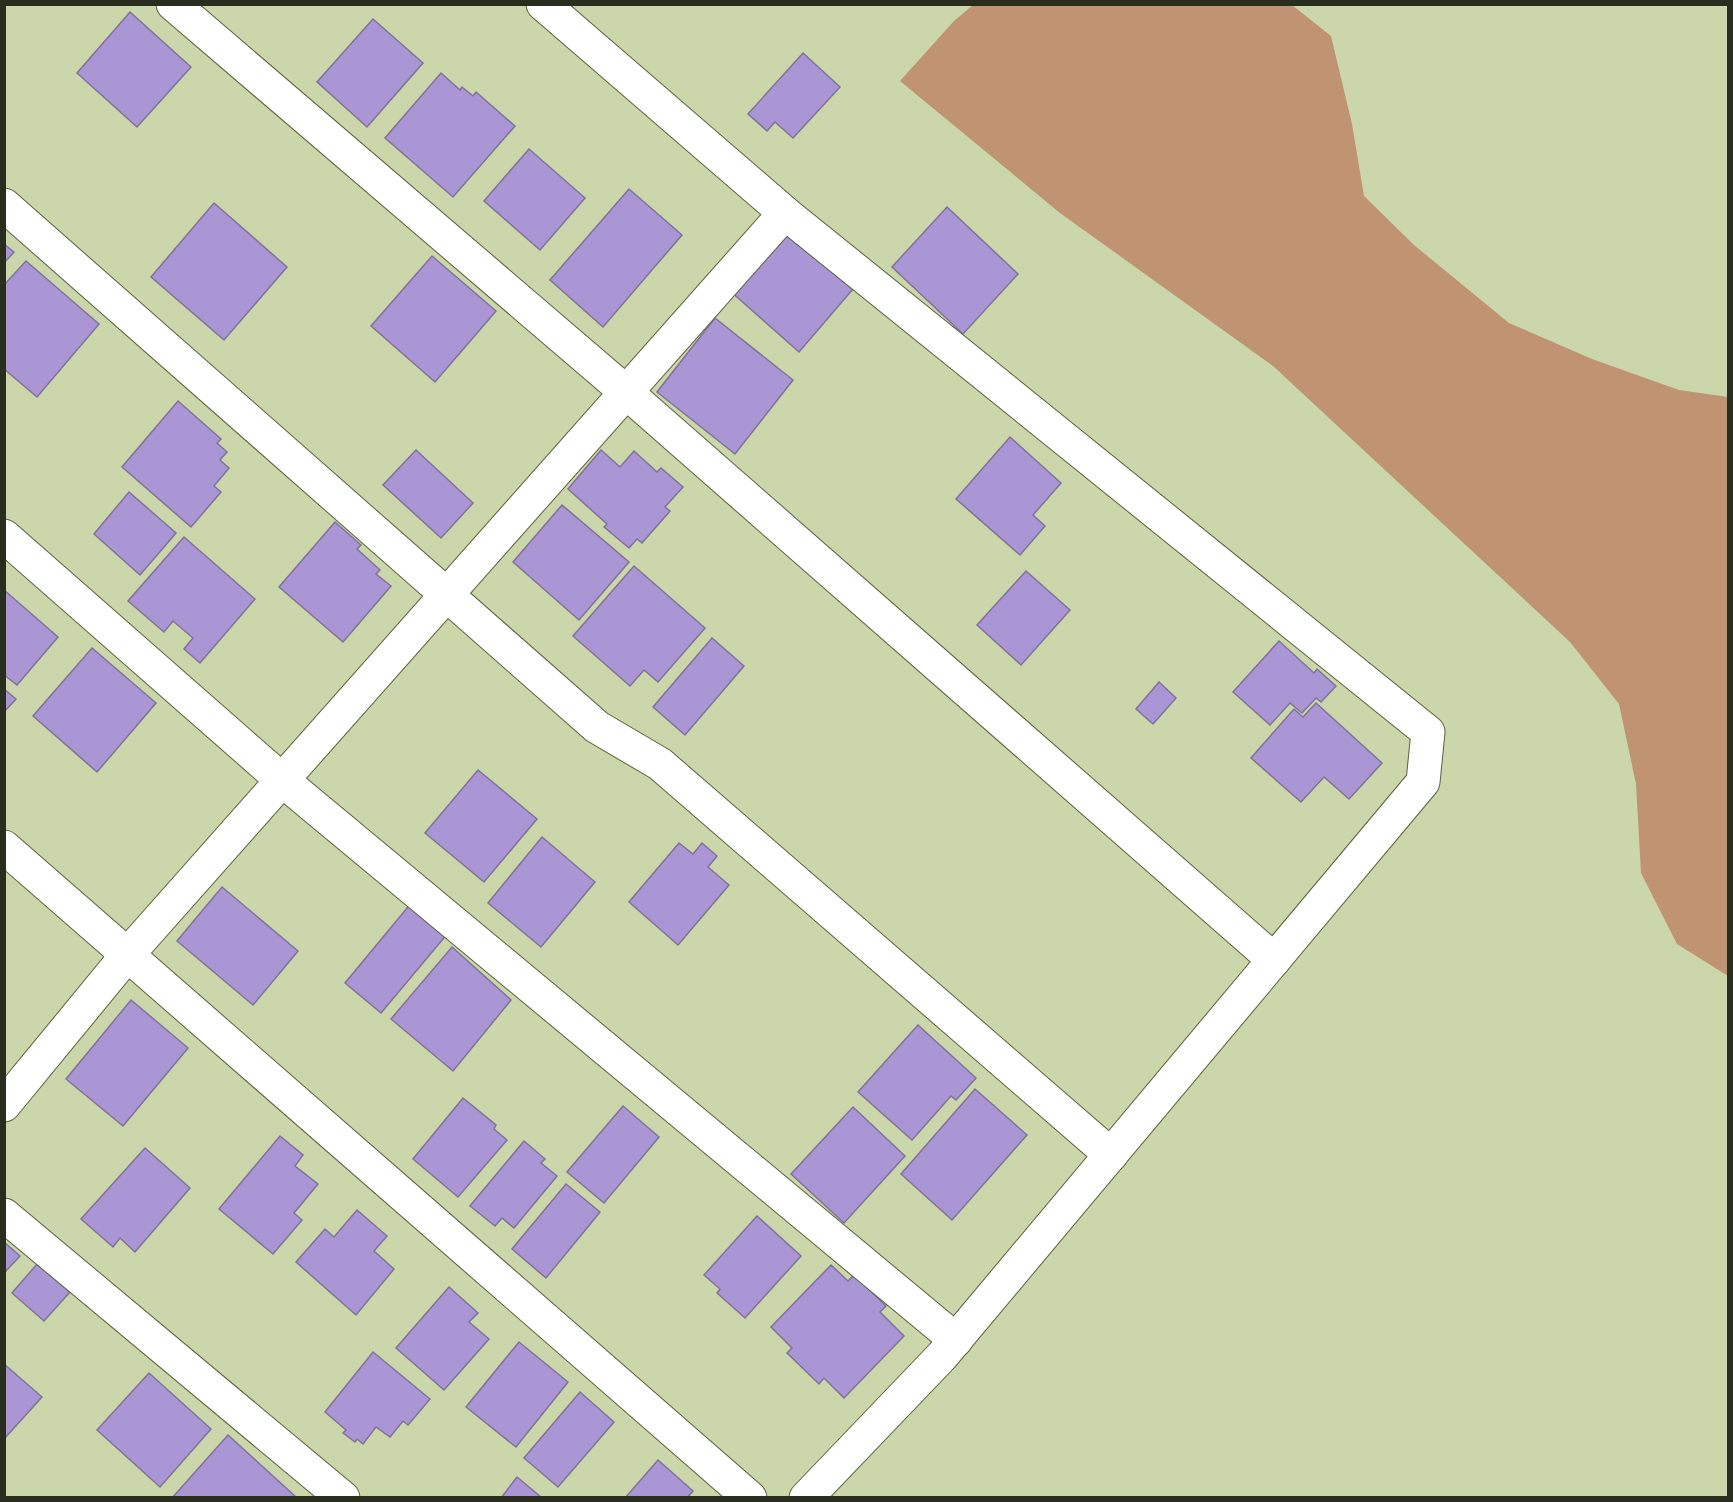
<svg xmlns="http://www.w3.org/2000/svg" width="1733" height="1502" viewBox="0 0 1733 1502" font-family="'Libre Baskerville',serif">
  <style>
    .green { fill: #c09473 }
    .building { fill: #aa96d5; stroke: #7f7398; stroke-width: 1.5 }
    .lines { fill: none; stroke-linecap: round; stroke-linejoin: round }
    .minor-casing { stroke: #58613b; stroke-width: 35 }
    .minor { stroke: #fff; stroke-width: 33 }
  </style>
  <rect width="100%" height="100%" fill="#cbd6ab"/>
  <path class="green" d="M973 5H1292L1331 36 1352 124 1364 196 1414 245 1509 323 1592 359 1679 390 1728 397V976L1677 944 1641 873 1636 784 1619 704 1570 642 1273 366 1060 213 900 81 954 21Z"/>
  <g class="building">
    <path d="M130 12 191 67 137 127 77 73Z"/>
    <path d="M373 19 423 63 367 127 317 82Z"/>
    <path d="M803 53 840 87 793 138 775 122 767 131 748 114Z"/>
    <path d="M441 73 460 90 462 87 473 96 476 92 515 126 453 197 385 138Z"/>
    <path d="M529 149 585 198 540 250 484 201Z"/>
    <path d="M629 189 682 235 603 327 550 280Z"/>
    <path d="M214 203 287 267 224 340 151 277Z"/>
    <path d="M947 207 1018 274 963 334 892 267Z"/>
    <path d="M789 221 859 282 799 352 729 290Z"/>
    <path d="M4 244 14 252 4 263Z"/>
    <path d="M432 256 496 311 435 382 371 326Z"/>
    <path d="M26 261 99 324 37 397 4 369V285Z"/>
    <path d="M715 318 793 380 735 454 657 392Z"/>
    <path d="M178 401 221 439 217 443 227 452 220 460 229 468 214 486 221 492 191 527 122 467Z"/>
    <path d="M1010 437 1061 483 1033 515 1045 526 1020 555 956 499Z"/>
    <path d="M416 450 473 503 441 538 383 485Z"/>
    <path d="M601 450 620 467 634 451 657 472 661 468 683 487 665 507 670 511 642 543 637 539 629 548 604 527 607 524 568 489Z"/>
    <path d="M129 492 176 533 140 575 94 534Z"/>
    <path d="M562 505 629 562 579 620 513 562Z"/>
    <path d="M335 522 361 545 357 549 380 570 376 574 391 586 343 642 279 587Z"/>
    <path d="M184 537 255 599 200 663 184 649 193 638 173 621 164 632 128 601Z"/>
    <path d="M634 566 705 628 658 682 644 670 630 686 573 636Z"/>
    <path d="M1026 571 1070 610 1021 665 977 625Z"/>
    <path d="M4 590 58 637 17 685 4 675Z"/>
    <path d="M712 638 744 666 685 735 653 707Z"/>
    <path d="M1279 641 1314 673 1317 669 1336 686 1321 702 1316 698 1302 713 1290 703 1270 725 1233 692Z"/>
    <path d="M92 648 156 703 97 772 33 716Z"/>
    <path d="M1159 682 1176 698 1153 724 1136 709Z"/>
    <path d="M4 689 16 699 4 712Z"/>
    <path d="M1316 703 1382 763 1349 799 1324 777 1301 802 1251 758 1294 709 1303 717Z"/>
    <path d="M478 770 537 819 484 882 425 833Z"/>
    <path d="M542 837 595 882 541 947 488 903Z"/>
    <path d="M679 843 693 854 702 843 717 856 708 867 729 885 678 945 629 902Z"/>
    <path d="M222 887 298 951 253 1005 177 941Z"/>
    <path d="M412 902 448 933 381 1013 345 983Z"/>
    <path d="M452 947 511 1000 453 1071 391 1019Z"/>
    <path d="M131 1000 188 1048 123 1126 66 1079Z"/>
    <path d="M918 1025 976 1078 956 1100 951 1096 912 1140 858 1092Z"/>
    <path d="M975 1089 1027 1135 952 1220 901 1174Z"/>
    <path d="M463 1098 496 1125 494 1129 507 1140 458 1197 413 1159Z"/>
    <path d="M623 1106 659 1137 604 1203 567 1172Z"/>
    <path d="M853 1107 905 1156 844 1223 791 1174Z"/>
    <path d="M280 1136 303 1155 295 1166 318 1184 294 1213 302 1220 273 1254 219 1209Z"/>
    <path d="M524 1141 545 1159 541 1163 557 1176 514 1228 502 1218 495 1226 470 1206Z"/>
    <path d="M145 1148 190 1188 135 1252 120 1238 113 1247 81 1219Z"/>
    <path d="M566 1184 600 1212 546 1278 512 1249Z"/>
    <path d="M357 1210 387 1236 374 1251 394 1269 356 1315 296 1262 325 1229 334 1237Z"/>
    <path d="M757 1216 801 1256 745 1318 717 1293 720 1289 704 1275Z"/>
    <path d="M4 1242 20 1256 4 1273Z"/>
    <path d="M38 1263 70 1292 44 1321 12 1293Z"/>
    <path d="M831 1265 848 1281 854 1275 886 1306 880 1312 904 1336 844 1398 824 1378 819 1384 787 1353 792 1348 771 1327Z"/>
    <path d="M449 1287 478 1313 469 1322 489 1339 444 1390 396 1348Z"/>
    <path d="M519 1342 568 1382 516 1447 466 1407Z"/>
    <path d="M373 1352 430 1399 408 1425 403 1421 390 1437 376 1427 363 1444 357 1439 355 1442 343 1433 346 1430 325 1412Z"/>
    <path d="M4 1364 42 1397 4 1439Z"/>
    <path d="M149 1373 211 1429 160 1487 97 1430Z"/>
    <path d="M580 1392 614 1422 558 1487 524 1458Z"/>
    <path d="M228 1435 297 1498H172Z"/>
    <path d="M658 1460 693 1491 687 1498H625Z"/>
    <path d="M517 1477 542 1498H501Z"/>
  </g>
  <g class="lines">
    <g class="minor-casing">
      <g id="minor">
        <path d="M173 4 626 392 1274 960"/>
        <path d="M543 4 785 213 1428 732 1423 782 942 1356 806 1498"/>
        <path d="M4 205 597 727 660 764 1111 1155"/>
        <path d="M4 536 282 780 956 1340"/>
        <path d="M4 847 750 1498"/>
        <path d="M4 1105 128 954 785 213"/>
        <path d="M4 1215 343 1498"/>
      </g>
    </g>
    <use href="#minor" class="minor"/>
  </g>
  <rect width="1733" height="1502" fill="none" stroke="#292d1d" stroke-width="12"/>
</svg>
